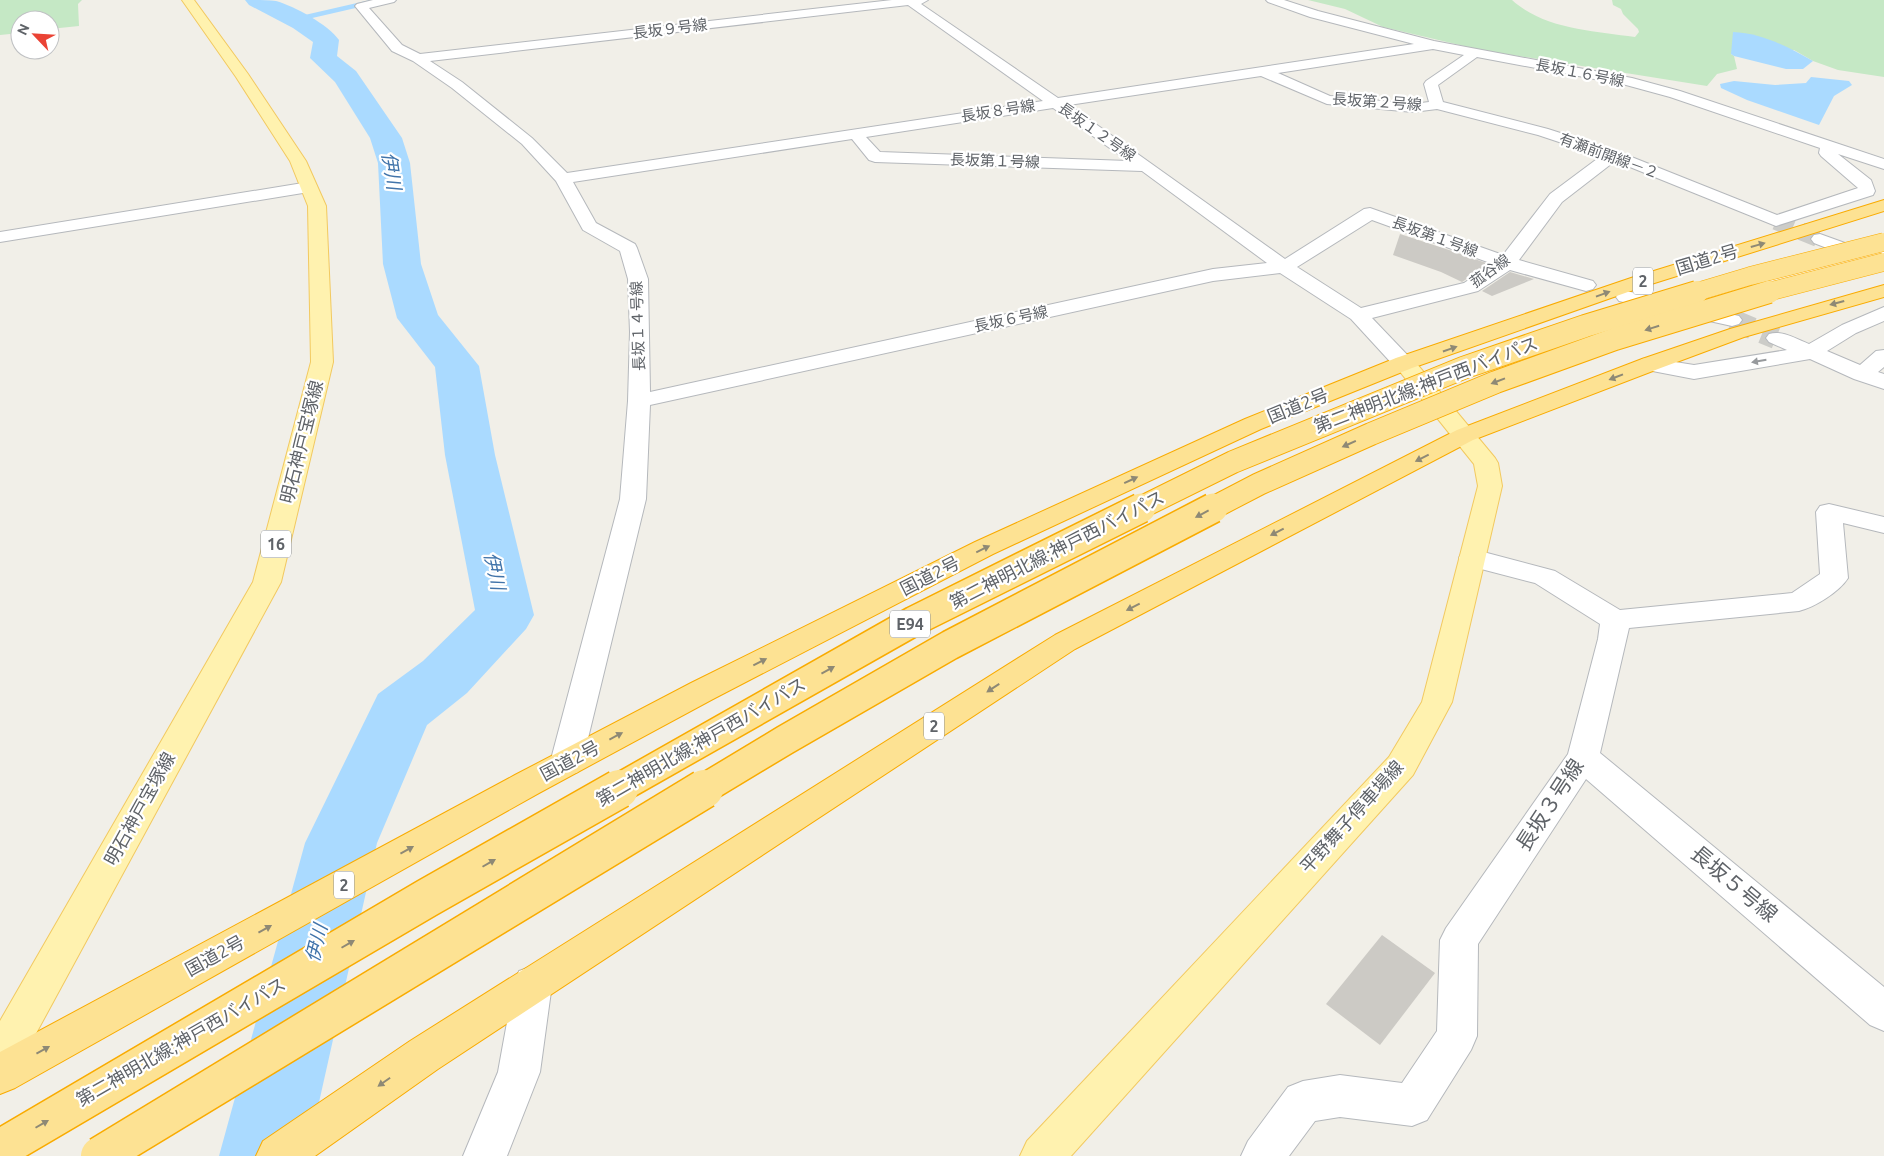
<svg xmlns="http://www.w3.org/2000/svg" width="1884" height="1156" viewBox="0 0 1884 1156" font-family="Ubuntu,'Noto Sans JP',sans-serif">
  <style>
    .green { fill: #c5e8c5 }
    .water { fill: #aadaff }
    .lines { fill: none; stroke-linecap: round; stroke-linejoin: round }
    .stream { stroke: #aadaff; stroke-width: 4.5 }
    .river { fill: #aadaff; fill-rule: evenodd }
    .building { fill: #cccac5 }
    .minor-tunnel-far1 { stroke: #ccccc8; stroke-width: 18; stroke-dasharray: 18 9; stroke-linecap: butt }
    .minor-tunnel { stroke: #ccccc8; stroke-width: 22; stroke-dasharray: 22 11; stroke-linecap: butt }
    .minor-casing { stroke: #b5b8bc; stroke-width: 2 }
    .major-casing { stroke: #f2c960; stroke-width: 2 }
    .highway-casing { stroke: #f9ab00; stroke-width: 2 }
    .minor { fill: #fff; fill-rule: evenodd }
    .major { fill: #fff2af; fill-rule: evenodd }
    .highway { fill: #fde293; fill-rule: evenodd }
    .highway-bridge-far3-casing { stroke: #f9ab00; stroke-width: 19; stroke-linecap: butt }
    .highway-bridge-far2-casing { stroke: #f9ab00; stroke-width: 24; stroke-linecap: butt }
    .highway-bridge-far1-casing { stroke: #f9ab00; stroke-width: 32; stroke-linecap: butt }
    .highway-bridge-casing { stroke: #f9ab00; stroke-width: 41; stroke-linecap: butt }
    .highway-bridge-far3 { stroke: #fde293; stroke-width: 18 }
    .highway-bridge-far2 { stroke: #fde293; stroke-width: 22 }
    .highway-bridge-far1 { stroke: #fde293; stroke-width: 29 }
    .highway-bridge { stroke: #fde293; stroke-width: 38 }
    .oneway { fill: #8e8975 }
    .oneway2 { fill: #979a9d }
    .labels { text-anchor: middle; stroke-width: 4.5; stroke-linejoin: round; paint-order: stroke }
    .far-street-label { font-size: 15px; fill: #5f6368; stroke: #fff }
    .shield { fill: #fff; stroke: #8f9295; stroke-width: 1 }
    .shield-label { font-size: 16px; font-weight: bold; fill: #5f6368 }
    .street-label { font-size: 18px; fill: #5f6368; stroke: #fff }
    .water-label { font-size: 19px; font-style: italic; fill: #4174aa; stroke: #fff }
    .near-street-label { font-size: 21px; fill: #5f6368; stroke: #fff }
  </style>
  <rect width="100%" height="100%" fill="#f1efe8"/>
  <g class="green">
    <path d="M0 0H82L78 4 79 26 50 29V20H20V33L0 35Z"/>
    <path d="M1308 0H1512C1544 29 1593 31 1635 37L1639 32 1638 29 1623 14 1621 9 1613 5 1612 0H1884V77L1838 70 1813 61 1794 50 1731 54 1734 56 1737 69 1717 74 1707 86 1481 50 1383 27 1345 9Z"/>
  </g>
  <g class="water">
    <path d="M1733 32C1762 33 1788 47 1813 61L1803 69H1786L1734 56 1731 54Z"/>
    <path d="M1811 77 1849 81 1852 85 1834 96 1819 125 1747 100 1721 88 1720 84 1734 81 1775 85 1806 83Z"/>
  </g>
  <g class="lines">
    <path class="stream" d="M302 23V18L380 0"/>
    <path class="river" d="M245 0C255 0 268 0 276 1 294 6 329 25 339 40L337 56 356 71 402 138 410 163 421 264 438 315 479 366 495 455 534 615 526 629 467 693 427 725 377 843 307 1156H219L305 843 378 694 423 661 475 610 445 455 435 367 397 318 383 264 378 163 370 138 335 82 310 58 313 42 293 28 249 5Z"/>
  </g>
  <g class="building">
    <path d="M1400 234 1449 250 1489 264 1462 282 1441 272 1393 255Z"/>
    <path d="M1510 272 1534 279 1492 296 1482 291Z"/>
    <path d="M1382 935 1435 973 1380 1045 1326 1004Z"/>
  </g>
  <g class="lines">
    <path class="minor-tunnel-far1" d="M1776 221 1820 239"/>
    <path class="minor-tunnel" d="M1732 320 1776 338"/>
    <g class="minor-casing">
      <g id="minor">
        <path d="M373 0H396L394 2 369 8 402 45 420 54 892 0H928L921 4 1058 98 1414 44 1310 17 1268 2 1266 0H1284L1318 11 1434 41 1632 78 1680 91 1884 159V169L1838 154 1871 180 1875 191 1873 195 1776 226 1615 161 1562 202 1519 260 1593 281 1596 285 1593 289 1586 291 1510 270 1478 291 1372 318 1415 363 1412 368 1404 369 1396 368 1351 319 1280 273 1213 281 650 405 646 499 582 763 578 772 566 776 554 772 550 763 620 499 628 401 630 332 628 279 620 251 583 230 556 181 522 144 452 88 413 61 392 51 355 6 357 4ZM908 5 1043 101 567 173 532 138 462 82 430 61ZM1433 49 1464 55 1426 81 1424 84 1429 102 1413 104 1330 96 1278 73ZM1477 57 1626 85 1670 97 1820 148 1819 153 1821 156 1858 188 1777 215 1619 152 1548 129 1443 102 1438 85ZM1261 76 1327 104 1413 112 1437 109 1538 135 1601 156 1550 194 1503 255 1370 208 1364 209 1285 259 1069 105ZM1053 108 1128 161 880 152 866 137ZM852 139 869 160 875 162 1142 171 1267 263 1213 269 650 392 648 279 637 248 635 244 596 223 573 182ZM1372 220 1493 264 1464 283 1361 308 1297 267Z"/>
        <path d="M309 182 315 183 317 187 315 191 0 242V232Z"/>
        <path d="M1820 234 1867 251 1884 247V259L1807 277 1757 294 1750 296 1743 294 1740 290 1743 286 1794 269 1847 256 1814 243 1811 239 1814 235Z"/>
        <path d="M1626 291 1739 316 1742 320 1739 324 1732 326 1619 301 1616 297 1619 293Z"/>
        <path d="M1884 307V321L1856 333 1827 351 1860 365 1876 351 1884 350V367L1878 372 1884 374V389L1854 379 1810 359 1694 379 1642 369 1639 364 1642 359 1650 358 1694 365 1787 350 1769 342 1766 338 1769 334C1783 330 1796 339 1809 344L1842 325Z"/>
        <path d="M1829 504 1884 517V533L1843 523 1848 578C1839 592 1815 607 1799 611L1629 628 1600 753 1884 987V1031L1870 1025 1586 779 1478 944 1477 1036 1471 1050 1427 1120 1412 1126 1340 1117 1315 1121 1289 1156H1241L1248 1141 1288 1087 1303 1081 1340 1075 1402 1083 1437 1031 1440 940 1446 928 1568 754 1598 639 1600 624 1535 583 1462 564 1459 558 1462 552 1472 549 1555 571 1620 610 1792 593 1820 574 1816 512 1820 506Z"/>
        <path d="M533 966 547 971 552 984 540 1072 507 1156H463L498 1072 514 984 519 971Z"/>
      </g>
    </g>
    <g class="major-casing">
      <g id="major">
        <path d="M182 0H194L248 74 306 161 326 206 333 362 281 582 14 1074 0 1080V1021L253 582 311 362 308 206 290 161 236 77Z"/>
        <path d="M1404 357 1412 358 1495 458 1498 463 1502 486 1452 702 1413 775 1071 1156H1020L1027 1141 1389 757 1422 702 1478 486 1474 464 1393 363 1396 358Z"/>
      </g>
    </g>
    <g class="highway-casing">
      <g id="highway">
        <path d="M1884 200V211L1645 286 1412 368 1261 429 993 554 713 699 539 793 15 1088 0 1094V1052L515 775 691 683 975 542 1245 419 1396 358 1631 278Z"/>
        <path d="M1884 285V297L1744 337 1658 369 1473 440 1075 649 438 1069 315 1156H256L263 1141 410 1041 1055 635 1457 430 1642 359 1730 329Z"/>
      </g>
    </g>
    <use href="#minor" class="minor"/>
    <use href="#major" class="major"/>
    <use href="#highway" class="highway"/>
    <g class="highway-bridge-far3-casing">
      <g id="highway-bridge-far3">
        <path d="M1693 293 1750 276 1884 242"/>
        <path d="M1764 293 1884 262"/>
      </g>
    </g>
    <g class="highway-bridge-far2-casing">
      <g id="highway-bridge-far2">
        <path d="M1138 509 1233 462 1463 368 1585 326 1697 292"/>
        <path d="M1211 509 1259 484 1371 434 1496 382 1615 339 1769 292"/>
      </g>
    </g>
    <g class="highway-bridge-far1-casing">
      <g id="highway-bridge-far1">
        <path d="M616 790 914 621 1141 508"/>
        <path d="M702 790 785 740 950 645 1213 508"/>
      </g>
    </g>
    <g class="highway-bridge-casing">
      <g id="highway-bridge">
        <path d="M0 1149 427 898 619 789"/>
        <path d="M100 1156 704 789"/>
      </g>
    </g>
    <use href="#highway-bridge-far3" class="highway-bridge-far3"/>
    <use href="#highway-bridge-far2" class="highway-bridge-far2"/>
    <use href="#highway-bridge-far1" class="highway-bridge-far1"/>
    <use href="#highway-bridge" class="highway-bridge"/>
  </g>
  <defs><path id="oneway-solid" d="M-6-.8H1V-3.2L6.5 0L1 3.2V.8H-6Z" transform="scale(1.25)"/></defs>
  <g class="oneway">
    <use href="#oneway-solid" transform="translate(1758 245) rotate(-16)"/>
    <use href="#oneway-solid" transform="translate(1603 294) rotate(-20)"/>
    <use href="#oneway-solid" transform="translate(1837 303) rotate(165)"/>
    <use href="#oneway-solid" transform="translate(1652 328) rotate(163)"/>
    <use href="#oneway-solid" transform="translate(1450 349) rotate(-19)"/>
    <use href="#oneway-solid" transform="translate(1616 377) rotate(159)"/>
    <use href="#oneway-solid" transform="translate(1498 381) rotate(159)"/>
    <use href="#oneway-solid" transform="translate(1349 444) rotate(156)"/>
    <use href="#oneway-solid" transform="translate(1422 458) rotate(153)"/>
    <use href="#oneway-solid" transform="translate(1131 480) rotate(-25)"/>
    <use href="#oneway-solid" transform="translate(1202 514) rotate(152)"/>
    <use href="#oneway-solid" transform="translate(1277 532) rotate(153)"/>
    <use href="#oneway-solid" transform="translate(983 549) rotate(-26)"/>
    <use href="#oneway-solid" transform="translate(1133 607) rotate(153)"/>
    <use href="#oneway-solid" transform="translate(760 662) rotate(-27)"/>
    <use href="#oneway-solid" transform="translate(828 670) rotate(-29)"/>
    <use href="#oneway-solid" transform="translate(993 688) rotate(147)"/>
    <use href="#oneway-solid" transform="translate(616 736) rotate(-28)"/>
    <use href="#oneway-solid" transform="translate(407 850) rotate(-29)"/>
    <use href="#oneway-solid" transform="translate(489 863) rotate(-30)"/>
    <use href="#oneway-solid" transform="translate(265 929) rotate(-29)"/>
    <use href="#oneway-solid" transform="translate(348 944) rotate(-30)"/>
    <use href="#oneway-solid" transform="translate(43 1050) rotate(-29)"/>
    <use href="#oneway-solid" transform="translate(384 1082) rotate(145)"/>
    <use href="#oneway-solid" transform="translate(42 1124) rotate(-30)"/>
  </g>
  <use class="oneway2" href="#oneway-solid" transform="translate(1759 361) rotate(170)"/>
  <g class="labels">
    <g class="far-street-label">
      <text transform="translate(670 29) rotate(-7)" y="5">長坂９号線</text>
      <text transform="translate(1580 73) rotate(11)" y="5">長坂１６号線</text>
      <text transform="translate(1377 102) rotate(4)" y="5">長坂第２号線</text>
      <text transform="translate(998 111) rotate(-9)" y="5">長坂８号線</text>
      <text transform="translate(1097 132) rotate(35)" y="5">長坂１２号線</text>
      <text transform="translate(1609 156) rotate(20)" y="5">有瀬前開線－２</text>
      <text transform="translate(995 161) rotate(2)" y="5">長坂第１号線</text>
      <text transform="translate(1435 237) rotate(20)" y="5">長坂第１号線</text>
      <text transform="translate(1490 271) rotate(-36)" y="5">菰谷線</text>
      <text transform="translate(1011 319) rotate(-12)" y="5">長坂６号線</text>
      <text transform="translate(638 326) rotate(-92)" y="5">長坂１４号線</text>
    </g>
    <g class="shield">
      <rect x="1633" y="267.5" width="20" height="27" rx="4"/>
      <rect x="261" y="530.5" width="30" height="27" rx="4"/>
      <rect x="890" y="610.5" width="40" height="27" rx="4"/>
      <rect x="924" y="712.5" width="20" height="27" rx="4"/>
      <rect x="334" y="871.5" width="20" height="27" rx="4"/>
    </g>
    <g class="shield-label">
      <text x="1643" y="287">2</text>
      <text x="276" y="550">16</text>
      <text x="910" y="630">E94</text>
      <text x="934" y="732">2</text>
      <text x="344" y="891">2</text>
    </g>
    <g class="street-label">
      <text transform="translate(1707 260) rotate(-17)" y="6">国道2号</text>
      <text transform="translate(1426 385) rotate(-21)" y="6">第二神明北線;神戸西バイパス</text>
      <text transform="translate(1298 406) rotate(-22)" y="6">国道2号</text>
      <text transform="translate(302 442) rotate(-76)" y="6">明石神戸宝塚線</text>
      <text transform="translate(1057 550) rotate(-27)" y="6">第二神明北線;神戸西バイパス</text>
      <text transform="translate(930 576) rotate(-27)" y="6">国道2号</text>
      <text transform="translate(701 742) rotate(-30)" y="6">第二神明北線;神戸西バイパス</text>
      <text transform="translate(570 761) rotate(-28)" y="6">国道2号</text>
      <text transform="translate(140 809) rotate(-61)" y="6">明石神戸宝塚線</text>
      <text transform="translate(1352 817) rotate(-48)" y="6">平野舞子停車場線</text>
      <text transform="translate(215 956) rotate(-29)" y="6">国道2号</text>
      <text transform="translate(181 1042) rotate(-30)" y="6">第二神明北線;神戸西バイパス</text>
    </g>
    <g class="water-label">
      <text transform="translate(392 171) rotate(81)" y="7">伊川</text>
      <text transform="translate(495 571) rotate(78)" y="7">伊川</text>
      <text transform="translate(316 943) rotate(-76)" y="7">伊川</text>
    </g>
    <g class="near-street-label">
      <text transform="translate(1550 805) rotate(-57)" y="7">長坂３号線</text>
      <text transform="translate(1734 884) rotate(40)" y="7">長坂５号線</text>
    </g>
  </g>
  <g transform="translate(35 35) rotate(295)"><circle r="24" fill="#ffffff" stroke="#bfc1c3"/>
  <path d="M0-4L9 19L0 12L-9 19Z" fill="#ea4335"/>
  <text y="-8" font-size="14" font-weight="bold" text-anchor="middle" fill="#5f6368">N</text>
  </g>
</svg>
